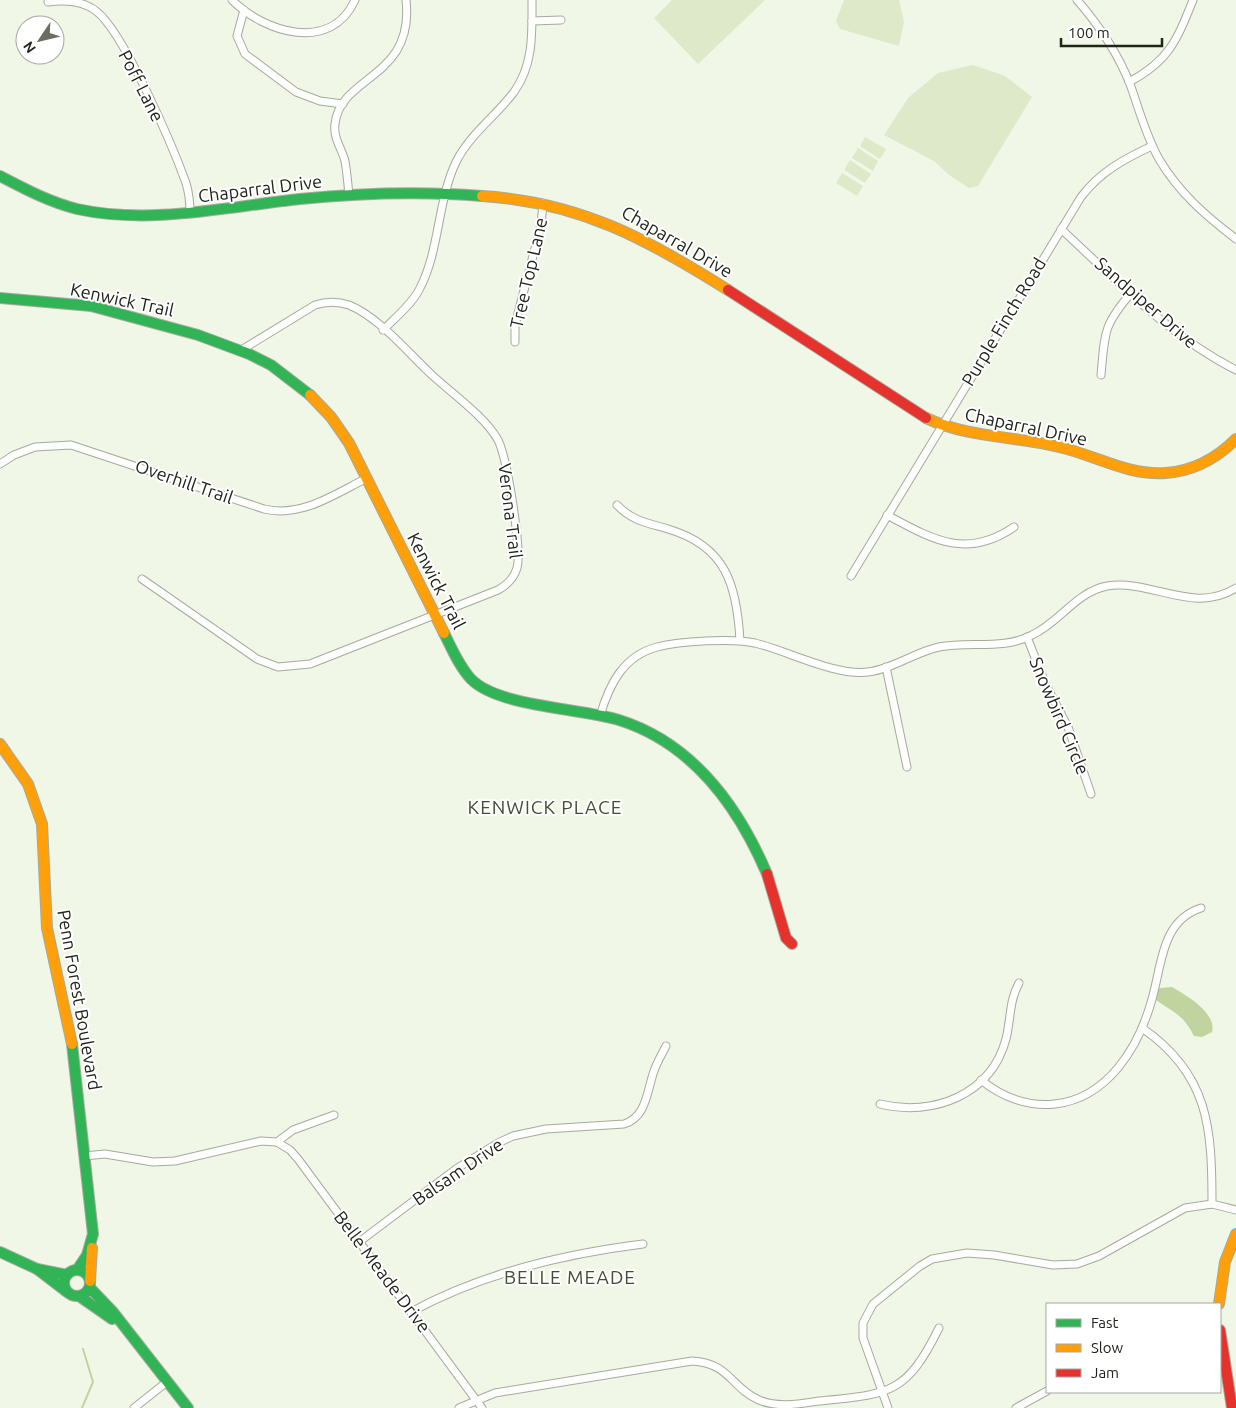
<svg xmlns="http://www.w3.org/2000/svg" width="1236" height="1408" viewBox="0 0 1236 1408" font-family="Ubuntu,sans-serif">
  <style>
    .green { fill: #dde9c9 }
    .water { fill: #c1d39f }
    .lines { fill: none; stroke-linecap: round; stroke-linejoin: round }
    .stream { stroke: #c1d39f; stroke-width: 2 }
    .street-casing { stroke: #a5aa9d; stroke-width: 9 }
    .fast-casing { stroke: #a5aa9d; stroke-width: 12 }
    .slow-casing { stroke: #a5aa9d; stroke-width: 12 }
    .jam-casing { stroke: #a5aa9d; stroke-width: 12 }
    .street { stroke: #fdfefb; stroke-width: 7 }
    .fast { stroke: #30b455; stroke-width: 10 }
    .slow { stroke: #ff9f0a; stroke-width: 10 }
    .jam { stroke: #e5322d; stroke-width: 10 }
    .labels { text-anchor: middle; stroke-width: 4; stroke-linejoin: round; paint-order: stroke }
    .street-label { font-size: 18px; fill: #20241a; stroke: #fff }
    .neighbourhood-label { font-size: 19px; letter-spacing: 1px; fill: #454d35; stroke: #fff }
  </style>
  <rect width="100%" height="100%" fill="#f1f7e6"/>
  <g class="green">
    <path d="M672 0H765L698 64 654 18Z"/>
    <path d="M844 0H899L904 22 899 46 840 29 836 21Z"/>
    <path d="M973 65 1005 76 1032 97 978 186 969 188 949 175 934 161 884 135 908 98 938 73Z"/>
    <path d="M865 137 886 149 880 159 860 146Z"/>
    <path d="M858 148 878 161 873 171 852 158Z"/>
    <path d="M850 160 871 174 865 183 844 170Z"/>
    <path d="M842 173 863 186 857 196 836 183Z"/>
  </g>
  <path class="water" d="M1172 987C1186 995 1217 1013 1212 1032L1202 1037 1194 1036C1183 1014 1174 1013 1156 1000L1155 992 1160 988Z"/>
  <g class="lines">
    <path class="stream" d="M82 1408 93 1382 83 1349"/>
    <g class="street-casing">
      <g id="street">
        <path d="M232 0C265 33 331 53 355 0"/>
        <path d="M1077 0C1098 24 1118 54 1130 84 1139 109 1146 136 1159 159 1179 193 1206 216 1236 239"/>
        <path d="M48 2C64 0 82 0 96 11 124 32 173 147 186 183 189 193 190 203 190 213"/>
        <path d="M244 10 237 36 245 54 296 92 320 101 343 104"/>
        <path d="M532 21 561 20"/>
        <path d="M1129 82C1169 61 1177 40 1193 0"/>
        <path d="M349 196C348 184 347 173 345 161 342 149 333 138 335 124 340 75 415 79 406 0"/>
        <path d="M1061 229C1116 280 1169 336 1236 370"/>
        <path d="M383 330C395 318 411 305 419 290 440 251 437 202 456 162 470 134 496 116 514 92 534 64 532 32 532 0"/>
        <path d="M515 342V325L541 225 543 203"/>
        <path d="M1101 375C1105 332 1103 326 1131 293"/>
        <path d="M0 464 14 455 35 447 71 445 264 509C301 518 335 494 367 478"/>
        <path d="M617 505C632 521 648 523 668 529 726 546 737 585 740 641"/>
        <path d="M887 515C932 539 966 560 1014 527"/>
        <path d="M851 576 1081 197C1100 172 1124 159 1152 146"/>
        <path d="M142 579 257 659 278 667 310 664 498 590C507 585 514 578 517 568 522 549 507 458 498 440 485 417 453 394 433 376 409 354 379 317 349 305 337 301 327 301 315 305L243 349"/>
        <path d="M1027 637 1045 683 1068 727 1091 794"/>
        <path d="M886 667 907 767"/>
        <path d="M600 716C609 685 623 656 657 647 680 641 732 638 755 643 788 651 835 676 868 672 893 669 915 652 939 647 970 641 1004 650 1032 635 1060 622 1076 592 1107 586 1152 579 1193 615 1236 588"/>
        <path d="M1142 1028C1209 1074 1212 1128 1212 1204"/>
        <path d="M981 1080C1002 1097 1028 1107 1055 1104 1108 1098 1139 1047 1152 999 1162 965 1161 921 1201 908"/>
        <path d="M880 1104C933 1117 991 1095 1006 1039 1011 1019 1009 1001 1019 983"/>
        <path d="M277 1142 290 1150 298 1159 482 1408"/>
        <path d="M84 1156 105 1154 153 1162 175 1161 261 1141 277 1142 293 1130 334 1115"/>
        <path d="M359 1242 456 1169 498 1143 513 1136 546 1129 624 1124C647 1117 647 1090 654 1071 657 1062 662 1054 666 1046"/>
        <path d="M411 1312C482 1273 563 1254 643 1244"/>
        <path d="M134 1408 168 1381"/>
        <path d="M459 1408 495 1393 692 1361C730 1363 731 1388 759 1400 778 1408 799 1404 819 1401 889 1394 906 1395 939 1328"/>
        <path d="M888 1408 863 1338V1323L873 1304 920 1266 932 1259 967 1253 994 1255 1053 1265 1077 1264 1099 1256 1185 1208 1212 1204 1236 1210"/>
        <path d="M1016 1408 1047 1391"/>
      </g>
    </g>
    <g class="fast-casing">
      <g id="fast">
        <path d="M0 176C25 189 49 202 77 209 150 225 226 207 300 199 360 193 422 191 482 196"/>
        <path d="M0 298 91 306 198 335 249 354 271 365 310 395"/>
        <path d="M444 633C452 649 459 666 471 679 498 707 581 708 619 720 692 743 738 806 767 874"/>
        <path d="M72 1044 93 1234 87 1255 77 1270"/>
        <path d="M0 1252 37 1269 67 1292"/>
        <path d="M37 1269 67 1275"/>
        <circle cx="77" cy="1283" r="13"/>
        <path d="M90 1288 113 1312 188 1408"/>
        <path d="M79 1296 112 1319"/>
      </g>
    </g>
    <g class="slow-casing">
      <g id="slow">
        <path d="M482 196C580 202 647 239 728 290"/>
        <path d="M310 395 331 417 349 443 444 633"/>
        <path d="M926 418C968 438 1015 436 1059 447 1095 455 1128 476 1166 473 1193 471 1217 458 1236 439"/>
        <path d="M0 744 28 784 42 824 47 928 72 1044"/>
        <path d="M90 1281 92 1248"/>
        <path d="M1219 1304 1225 1262 1236 1234"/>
      </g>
    </g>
    <g class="jam-casing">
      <g id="jam">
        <path d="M728 290 926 418"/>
        <path d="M767 874 786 938 792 944"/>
        <path d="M1220 1330 1232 1408"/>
      </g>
    </g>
    <use href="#street" class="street"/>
    <use href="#fast" class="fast"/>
    <use href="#slow" class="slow"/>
    <use href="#jam" class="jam"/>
  </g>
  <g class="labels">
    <g class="street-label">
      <text transform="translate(141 86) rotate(63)" y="6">Poff Lane</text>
      <text transform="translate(260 189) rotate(-7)" y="6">Chaparral Drive</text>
      <text transform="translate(677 242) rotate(30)" y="6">Chaparral Drive</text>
      <text transform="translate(529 273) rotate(-77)" y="6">Tree Top Lane</text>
      <text transform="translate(122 300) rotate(12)" y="6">Kenwick Trail</text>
      <text transform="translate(1146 303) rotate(41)" y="6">Sandpiper Drive</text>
      <text transform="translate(1004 322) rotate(-59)" y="6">Purple Finch Road</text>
      <text transform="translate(1026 427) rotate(12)" y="6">Chaparral Drive</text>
      <text transform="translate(184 482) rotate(19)" y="6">Overhill Trail</text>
      <text transform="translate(510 511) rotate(83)" y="6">Verona Trail</text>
      <text transform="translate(436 581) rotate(63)" y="6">Kenwick Trail</text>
      <text transform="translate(1059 716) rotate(67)" y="6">Snowbird Circle</text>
      <text transform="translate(79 1000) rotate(80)" y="6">Penn Forest Boulevard</text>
      <text transform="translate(458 1172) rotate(-34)" y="6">Balsam Drive</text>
      <text transform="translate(382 1272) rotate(53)" y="6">Belle Meade Drive</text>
    </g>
    <g class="neighbourhood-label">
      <text x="545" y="814">KENWICK PLACE</text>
      <text x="570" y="1284">BELLE MEADE</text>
    </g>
  </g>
  <rect x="1046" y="1303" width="175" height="90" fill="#ffffff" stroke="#a6a7a3"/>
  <rect x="1056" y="1319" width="25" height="8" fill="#30b455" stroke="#a6a7a3"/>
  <text x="1091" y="1328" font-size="15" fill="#20241a">Fast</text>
  <rect x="1056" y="1344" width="25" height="8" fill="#ff9f0a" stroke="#a6a7a3"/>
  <text x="1091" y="1353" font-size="15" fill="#20241a">Slow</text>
  <rect x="1056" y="1369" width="25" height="8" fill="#e5322d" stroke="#a6a7a3"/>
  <text x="1091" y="1378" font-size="15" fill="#20241a">Jam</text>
  <g transform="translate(40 40) rotate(235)"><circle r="24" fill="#ffffff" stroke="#a6a7a3"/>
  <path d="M0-4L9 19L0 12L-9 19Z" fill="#696e61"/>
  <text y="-8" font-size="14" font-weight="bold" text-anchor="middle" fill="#20241a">N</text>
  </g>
  <path d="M1061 38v8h101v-8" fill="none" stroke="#20241a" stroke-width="2.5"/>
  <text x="1068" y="38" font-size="15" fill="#20241a" stroke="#ffffff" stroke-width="4" paint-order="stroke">100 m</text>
</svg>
